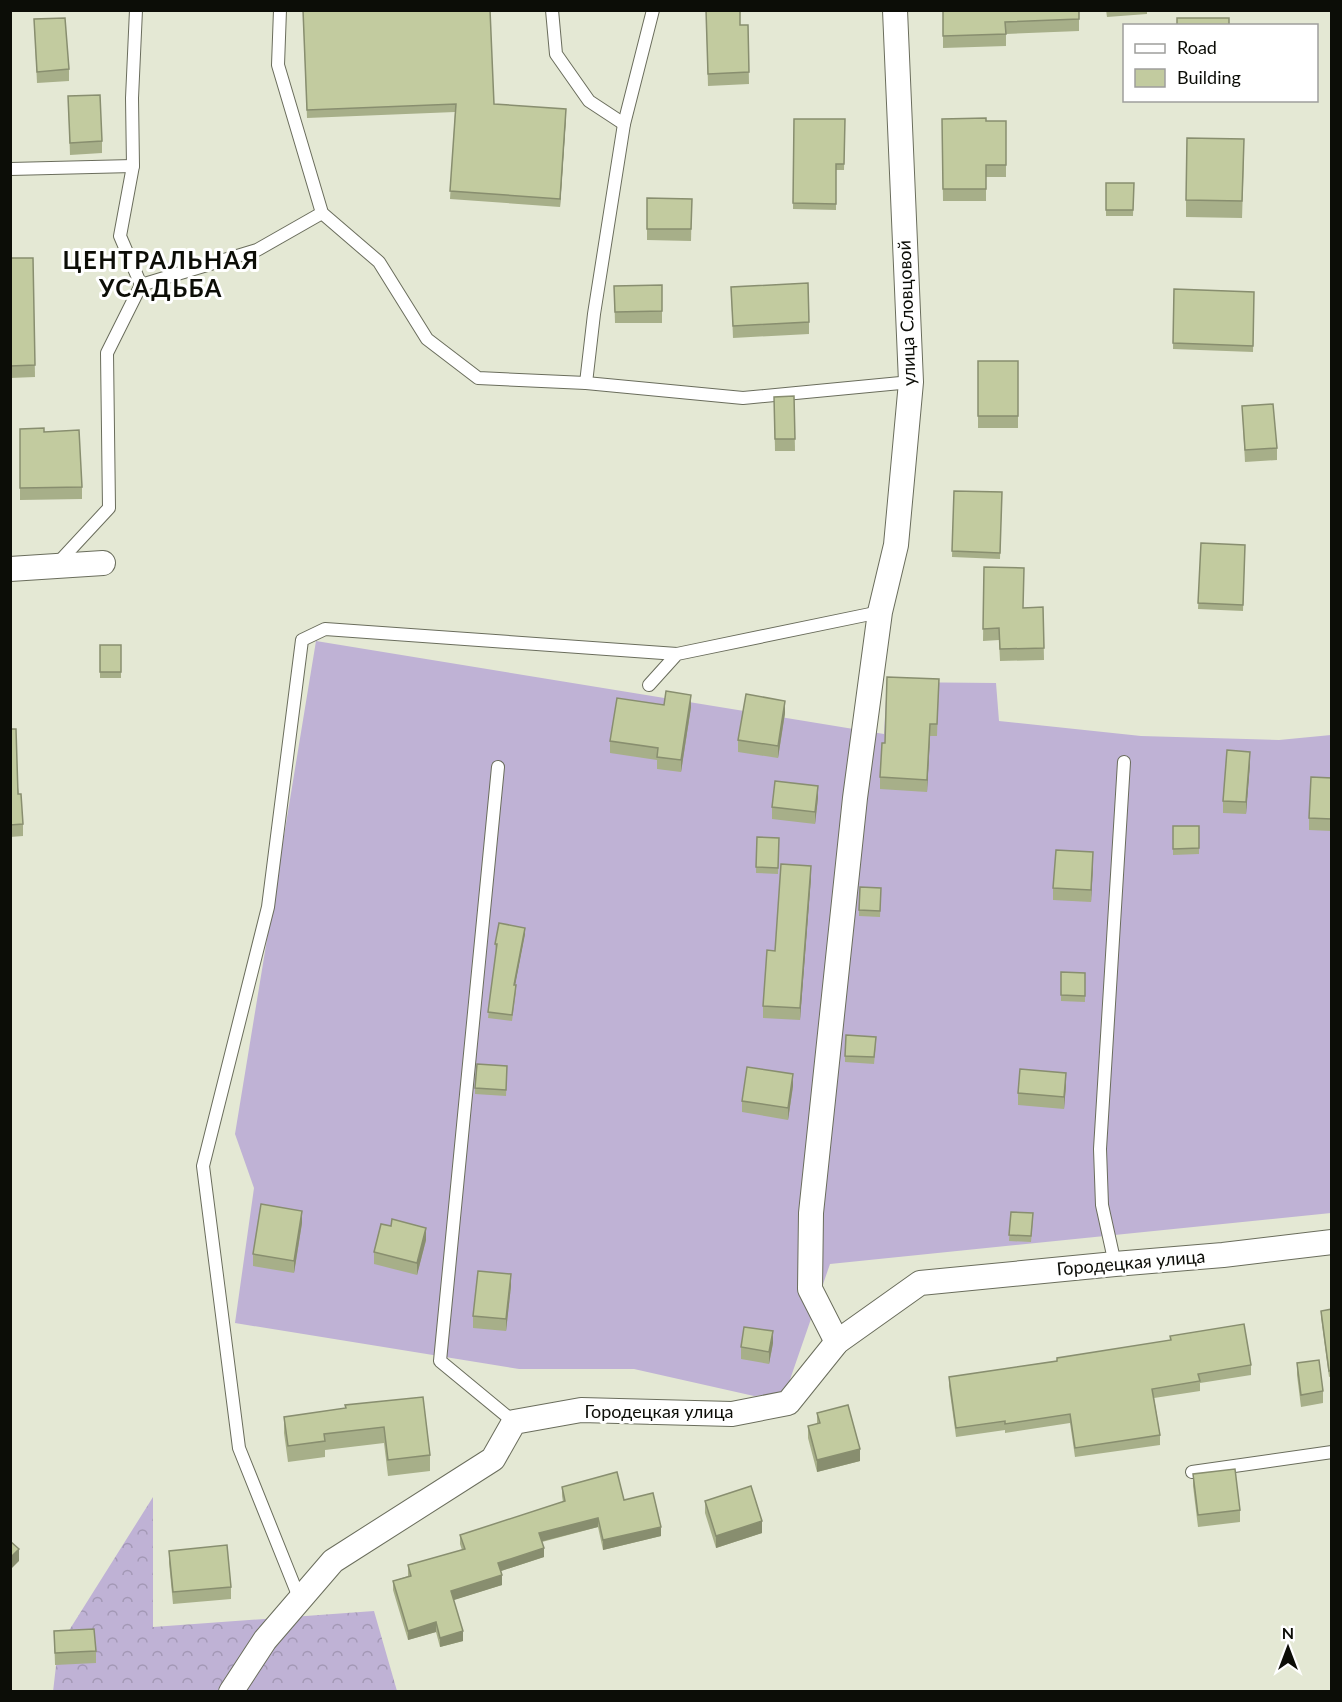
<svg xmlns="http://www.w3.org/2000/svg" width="1342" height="1702" viewBox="0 0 1342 1702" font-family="Lato,sans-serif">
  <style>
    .forest { fill: url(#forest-crowns) }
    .garden { fill: #bfb2d5 }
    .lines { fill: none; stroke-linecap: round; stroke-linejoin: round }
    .service-casing { stroke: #6a6d5c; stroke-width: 14 }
    .minor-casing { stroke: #6a6d5c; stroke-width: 26 }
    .service { stroke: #fff; stroke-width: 12 }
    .minor { stroke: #fff; stroke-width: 24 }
    .wall { fill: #a7af89 }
    .shaded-wall { fill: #888e6f }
    .building { fill: #c2cb9f; stroke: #888e6f; stroke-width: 1.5 }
    .labels { text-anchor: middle; stroke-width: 6; stroke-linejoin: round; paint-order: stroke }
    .street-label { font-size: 18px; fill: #0c0d07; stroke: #fff }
    .district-label { font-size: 24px; font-weight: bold; letter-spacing: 1.5px; fill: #0c0d07; stroke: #fff }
  </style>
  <defs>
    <pattern id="forest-crowns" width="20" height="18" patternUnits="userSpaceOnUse" patternTransform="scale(1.5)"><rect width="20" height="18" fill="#bfb2d5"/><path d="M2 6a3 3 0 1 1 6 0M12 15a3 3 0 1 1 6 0" fill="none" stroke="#a398b5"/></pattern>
  </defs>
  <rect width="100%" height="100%" fill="#e4e8d4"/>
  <path class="forest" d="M153 1497V1627L374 1611 397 1691 53 1692 58 1648Z"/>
  <path class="garden" d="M316 641 884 734 887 682 996 683 999 721 1141 736 1279 740 1331 735V1213L830 1264 785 1394 754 1396 634 1369H519L235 1323 254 1188 235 1134Z"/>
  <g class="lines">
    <g class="service-casing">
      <g id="service">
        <path d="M280 10 278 65 322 213 379 262 427 339 478 378 586 383 743 398 911 382"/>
        <path d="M552 10 556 54 589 101 624 124"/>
        <path d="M10 169 133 166"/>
        <path d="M141 285 257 250 322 213"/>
        <path d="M586 383 594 314 624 124 653 10"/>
        <path d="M57 564 109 508 107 353 141 285 120 236 133 166 132 98 136 10"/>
        <path d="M649 685 677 654 880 612"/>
        <path d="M498 767 440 1361 514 1422"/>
        <path d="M1115 1264 1102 1205 1100 1149 1124 762"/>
        <path d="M1192 1472 1332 1452"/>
        <path d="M300 1600 239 1448 203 1166 268 907 302 640 325 629 677 654"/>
      </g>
    </g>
    <g class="minor-casing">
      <g id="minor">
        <path d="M10 569 103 563"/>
        <path d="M837 1342 810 1289 811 1213 855 798 880 612 896 545 911 382 895 10"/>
        <path d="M231 1692 265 1640 333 1561 493 1459 514 1422 581 1410 732 1414 788 1403 837 1342 920 1283 1115 1264 1223 1255 1332 1242"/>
      </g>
    </g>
    <use href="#service" class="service"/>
    <use href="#minor" class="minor"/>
  </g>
  <g class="wall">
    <path d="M303 10 494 104 566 117 560 207 450 199 455 112 307 118Z"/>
    <path d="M706 10 740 25H748L749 84 708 86Z"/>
    <path d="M943 10H1079V31L1006 34V46L943 48Z"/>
    <path d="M1106 10H1147V14L1107 17Z"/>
    <path d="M34 19 69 69V81L37 83Z"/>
    <path d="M68 96 102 141V153L70 155Z"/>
    <path d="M794 119H845L844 170H836V210L793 209Z"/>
    <path d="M942 119 986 121H1006V177H986V201H943Z"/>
    <path d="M1244 157 1242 218 1186 217V200Z"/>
    <path d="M1106 183H1134L1133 216H1106Z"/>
    <path d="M647 198 692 199 691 241 647 240Z"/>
    <path d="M10 258H33L35 377 10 378Z"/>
    <path d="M662 285V323H615L614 286Z"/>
    <path d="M731 287 809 322V334L733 338Z"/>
    <path d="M1174 289 1254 292 1253 352 1173 349Z"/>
    <rect x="978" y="361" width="40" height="67"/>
    <path d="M794 396 795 451H775L774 397Z"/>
    <path d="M1242 406 1277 448V460L1245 462Z"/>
    <path d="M20 429 82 487V499L20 500Z"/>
    <path d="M954 491 1002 492 1000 559 952 557Z"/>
    <path d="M1201 543 1245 545 1243 611 1198 609Z"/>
    <path d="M984 567 1023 608 1043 607 1044 660 1000 661 999 640 983 641Z"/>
    <rect x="100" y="645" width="21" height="33"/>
    <path d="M939 679 937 736H930L927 792 880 789V777L885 743Z"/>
    <path d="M664 705 691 707 681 772 657 769V760L610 753V741Z"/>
    <path d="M785 713 778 758 738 752V740Z"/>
    <path d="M10 729 23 824V836L10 837Z"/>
    <path d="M1250 764 1246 814 1223 813V801Z"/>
    <path d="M1332 778V831L1309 830V818Z"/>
    <path d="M818 798 815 824 772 819V807Z"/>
    <path d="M1173 826H1199V854L1173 855Z"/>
    <path d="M757 837 779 838 778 874 756 873Z"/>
    <path d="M1093 864 1091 902 1053 900V888Z"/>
    <path d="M811 878 800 1020 763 1018V1006L775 951Z"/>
    <path d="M881 888 880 917 859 916V910Z"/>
    <path d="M525 934 515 985 516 991 512 1021 488 1018 496 950 495 944Z"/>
    <path d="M1061 972 1085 973V1002L1061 1001Z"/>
    <path d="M876 1043 874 1064 845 1062V1056Z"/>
    <path d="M507 1066 506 1096 475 1094V1088Z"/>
    <path d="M1066 1085 1064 1109 1018 1105V1093Z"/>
    <path d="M793 1086 788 1120 742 1112V1101Z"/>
    <path d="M1011 1212 1033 1219 1031 1242 1009 1241Z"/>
    <path d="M302 1223 294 1273 253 1266V1254Z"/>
    <path d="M426 1240 417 1275 374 1264V1252Z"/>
    <path d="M511 1286 506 1331 473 1328V1316Z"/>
    <path d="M1332 1309V1376L1329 1377 1321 1317V1311Z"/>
    <path d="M1170 1336 1251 1365V1375L1200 1383V1391L1154 1398 1160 1435V1445L1075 1457 1070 1423 1005 1433V1430L956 1437 949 1386V1377L1057 1361 1170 1340Z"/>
    <path d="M773 1343 769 1364 741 1359V1347Z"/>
    <path d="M1297 1363 1323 1391V1403L1301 1407 1297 1375Z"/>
    <path d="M423 1397 430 1455V1471L388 1476 384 1443 325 1450V1457L288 1462 284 1433V1417Z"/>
    <path d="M817 1413 860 1461 817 1472 808 1438V1426L817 1424Z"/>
    <path d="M1193 1474 1240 1510V1522L1198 1527 1193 1486Z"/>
    <path d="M562 1487 624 1500 661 1536 603 1550 598 1527 542 1542 544 1557 501 1571 502 1585 453 1600 463 1641 440 1647 436 1632 408 1640 393 1590V1581L408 1576V1565L462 1550 460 1544V1535L563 1502 562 1496Z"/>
    <path d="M705 1501 762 1533 716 1548 705 1513Z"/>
    <path d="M169 1551 231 1587V1599L173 1604 169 1563Z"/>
    <path d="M54 1631 96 1651V1663L55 1665Z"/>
  </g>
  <g class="shaded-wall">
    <path d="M566 109V117L560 207V199Z"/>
    <path d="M691 695V707L681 772V760Z"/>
    <path d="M785 701V713L778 758V746Z"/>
    <path d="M930 724V736L927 792V780Z"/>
    <path d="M1250 752V764L1246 814V802Z"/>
    <path d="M818 786V798L815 824V812Z"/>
    <path d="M1093 852V864L1091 902V890Z"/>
    <path d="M811 866V878L800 1020V1008Z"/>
    <path d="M525 928V934L514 991V985Z"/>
    <path d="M1066 1073V1085L1064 1109V1097Z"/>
    <path d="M793 1074V1086L788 1120V1108Z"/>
    <path d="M302 1211V1223L294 1273V1261Z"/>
    <path d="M426 1228V1240L417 1275V1263Z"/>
    <path d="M511 1274V1286L506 1331V1319Z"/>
    <path d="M773 1331V1343L769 1364V1352Z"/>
    <path d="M860 1449V1461L817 1472V1460Z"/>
    <path d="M598 1518V1527L539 1542V1533Z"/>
    <path d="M762 1521V1533L716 1548V1536Z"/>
    <path d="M661 1527V1536L603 1550V1540Z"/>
    <path d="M544 1548V1557L498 1572V1563Z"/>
    <path d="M19 1549V1561L10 1570V1558Z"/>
    <path d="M502 1575V1585L451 1601V1591Z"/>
    <path d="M436 1622V1632L408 1640V1631Z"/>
    <path d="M463 1631V1641L440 1647V1638Z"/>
  </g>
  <g class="building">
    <path d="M303 10H490L494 104 566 109 560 199 450 191 456 104 307 110Z"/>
    <path d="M706 10H740V25H748L749 72 708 74Z"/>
    <path d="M943 10H1079V19L1005 22 1006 34 943 36Z"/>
    <path d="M65 18 69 69 37 72 34 19Z"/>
    <rect x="1177" y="18" width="52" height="8"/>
    <path d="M100 95 102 141 70 143 68 96Z"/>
    <path d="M986 118V121H1006V165H986V189H943L942 119Z"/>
    <path d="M794 119H845L844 164H836V204L793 203Z"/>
    <path d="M1187 138 1244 139 1242 201 1186 200Z"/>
    <path d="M1106 183H1134L1133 210H1106Z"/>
    <path d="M647 198 692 199 691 229H647Z"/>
    <path d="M10 258H33L35 365 10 366Z"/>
    <path d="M808 283 809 322 733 326 731 287Z"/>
    <path d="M662 285V311L615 312 614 286Z"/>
    <path d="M1174 289 1254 292 1253 346 1173 343Z"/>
    <rect x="978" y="361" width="40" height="55"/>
    <path d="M794 396 795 439H775L774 397Z"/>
    <path d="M1273 404 1277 448 1245 450 1242 406Z"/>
    <path d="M44 428V432L79 430 82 487 20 488V429Z"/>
    <path d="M954 491 1002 492 1000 553 952 551Z"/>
    <path d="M1201 543 1245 545 1243 605 1198 603Z"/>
    <path d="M984 567 1024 568 1023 608 1043 607 1044 648 1000 649 999 628 983 629Z"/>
    <rect x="100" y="645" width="21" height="27"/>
    <path d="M887 677 939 679 937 724H930L927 780 880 777 882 743H885Z"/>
    <path d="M666 691 691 695 681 760 657 757 658 748 610 741 617 698 664 705Z"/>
    <path d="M746 694 785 701 778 746 738 740Z"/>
    <path d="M10 729H16L18 794H21L23 824 10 825Z"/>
    <path d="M1227 750 1250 752 1246 802 1223 801Z"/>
    <path d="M1311 777 1332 778V819L1309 818Z"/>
    <path d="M775 781 818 786 815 812 772 807Z"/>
    <path d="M1173 826H1199V848L1173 849Z"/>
    <path d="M757 837 779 838 778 868 756 867Z"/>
    <path d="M1056 850 1093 852 1091 890 1053 888Z"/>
    <path d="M781 864 811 866 800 1008 763 1006 767 950 775 951Z"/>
    <path d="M860 887 881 888 880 911 859 910Z"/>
    <path d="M499 923 525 928 514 985H516L512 1015 488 1012 497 944H495Z"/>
    <path d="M1061 972 1085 973V996L1061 995Z"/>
    <path d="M846 1035 876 1037 874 1057 845 1056Z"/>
    <path d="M477 1064 507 1066 506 1090 475 1088Z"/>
    <path d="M747 1067 793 1074 788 1108 742 1101Z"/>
    <path d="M1020 1069 1066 1073 1064 1097 1018 1093Z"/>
    <path d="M261 1204 302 1211 294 1261 253 1254Z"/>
    <path d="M1011 1212 1033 1213 1031 1236 1009 1235Z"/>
    <path d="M392 1219 426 1228 417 1263 374 1252 381 1224 391 1226Z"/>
    <path d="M478 1271 511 1274 506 1319 473 1316Z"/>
    <path d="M1332 1309V1370L1329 1371 1321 1311Z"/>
    <path d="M1244 1324 1251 1365 1198 1374 1200 1381 1152 1389 1160 1435 1075 1448 1070 1414 1005 1424V1421L956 1428 949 1377 1057 1361V1358L1171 1340 1170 1336Z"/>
    <path d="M744 1327 773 1331 769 1352 741 1347Z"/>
    <path d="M1319 1360 1323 1391 1301 1395 1297 1363Z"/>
    <path d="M423 1397 430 1455 388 1460 384 1427 324 1434 325 1441 288 1446 284 1417 346 1408 345 1405Z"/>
    <path d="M848 1405 860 1449 817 1460 808 1426 820 1423 817 1413Z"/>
    <path d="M1235 1469 1240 1510 1198 1515 1193 1474Z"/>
    <path d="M617 1472 624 1500 653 1493 661 1527 603 1540 598 1518 539 1533 544 1548 498 1563 502 1575 451 1591 463 1631 440 1638 436 1622 408 1631 393 1581 411 1576 408 1565 465 1549 460 1535 565 1501 562 1487Z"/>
    <path d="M751 1486 762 1521 716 1536 705 1501Z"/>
    <path d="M10 1541 19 1549 10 1558Z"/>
    <path d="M227 1545 231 1587 173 1592 169 1551Z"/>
    <path d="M94 1629 96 1651 55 1653 54 1631Z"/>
  </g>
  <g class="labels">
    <g class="street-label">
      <text transform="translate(907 313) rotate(-92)" y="6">улица Словцовой</text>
      <text transform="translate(1131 1263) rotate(-5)" y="6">Городецкая улица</text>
      <text x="659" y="1418">Городецкая улица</text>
    </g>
    <g class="district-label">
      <text x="161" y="269">ЦЕНТРАЛЬНАЯ<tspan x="161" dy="28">УСАДЬБА</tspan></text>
    </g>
  </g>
  <rect width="1342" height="1702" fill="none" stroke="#0c0d07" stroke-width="24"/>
  <rect x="1123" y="24" width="195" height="78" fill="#ffffff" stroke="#9e9e9c" stroke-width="1.5"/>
  <rect x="1135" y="44" width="30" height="9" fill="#ffffff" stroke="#9e9e9c" stroke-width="1.5"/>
  <text x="1177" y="54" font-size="18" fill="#0c0d07">Road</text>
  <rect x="1135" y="69" width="30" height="18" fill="#c2cb9f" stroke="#9e9e9c" stroke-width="1.5"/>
  <text x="1177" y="84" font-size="18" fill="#0c0d07">Building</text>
  <g transform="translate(1288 1648)" stroke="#ffffff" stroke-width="4.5" paint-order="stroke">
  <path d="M0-4.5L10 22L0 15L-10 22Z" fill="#0c0d07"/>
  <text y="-9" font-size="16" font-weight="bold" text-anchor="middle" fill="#0c0d07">N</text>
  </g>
</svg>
